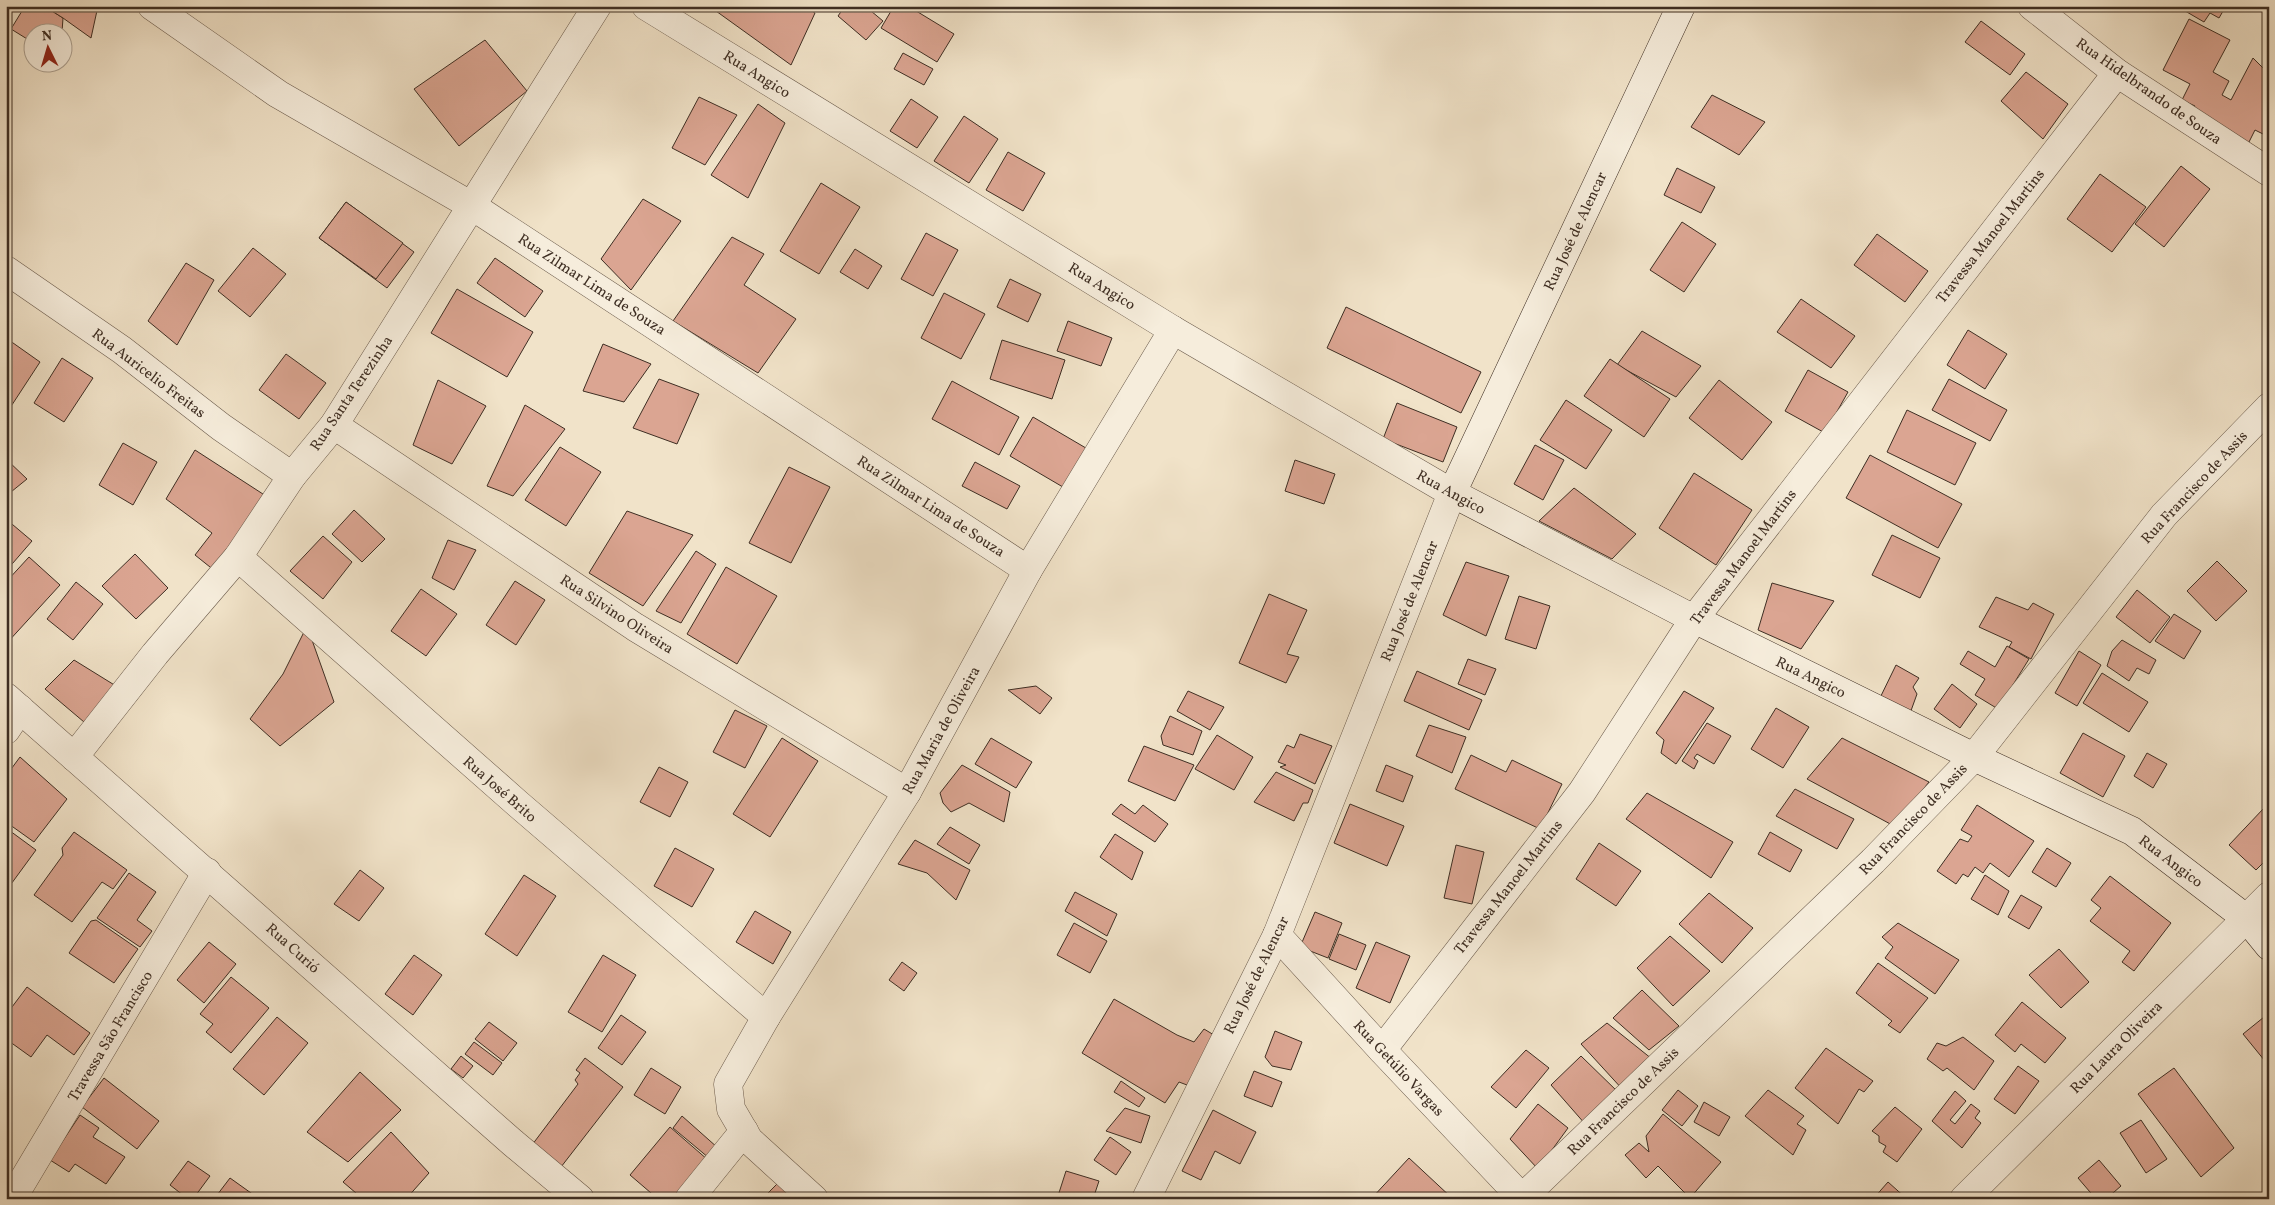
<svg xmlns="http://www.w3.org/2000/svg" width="2275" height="1205" viewBox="0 0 2275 1205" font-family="Vollkorn,serif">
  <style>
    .building { fill: #dba592; stroke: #3e2e23 }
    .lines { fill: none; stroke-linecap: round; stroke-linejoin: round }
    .street-casing { stroke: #6b5b4c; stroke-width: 29 }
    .secondary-casing { stroke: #3e2e23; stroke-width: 29 }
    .street { stroke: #f6eddc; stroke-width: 28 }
    .secondary { stroke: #f6eddc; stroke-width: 28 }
    .labels { text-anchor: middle; stroke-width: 5; stroke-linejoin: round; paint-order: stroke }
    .street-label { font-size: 15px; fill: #3e2e23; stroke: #f6eddc }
  </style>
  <rect width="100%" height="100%" fill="#f1e3c9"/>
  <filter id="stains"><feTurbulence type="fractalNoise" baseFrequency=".004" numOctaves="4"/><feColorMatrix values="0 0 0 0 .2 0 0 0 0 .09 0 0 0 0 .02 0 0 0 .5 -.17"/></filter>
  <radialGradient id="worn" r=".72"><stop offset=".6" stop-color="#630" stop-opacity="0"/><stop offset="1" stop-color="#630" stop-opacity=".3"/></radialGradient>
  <g class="building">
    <path d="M25 6H44L63 18 62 32H32V42L11 29Z"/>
    <path d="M44 6H98L91 38 63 18Z"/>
    <path d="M709 6H804L815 13 791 65Z"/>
    <path d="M845 6H865L883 21 866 40 838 16Z"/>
    <path d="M894 6H908L954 34 937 62 881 28Z"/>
    <path d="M2182 6H2226L2219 18 2210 13 2204 22 2180 8Z"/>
    <path d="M2189 19 2230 40 2213 72 2229 81 2222 95 2231 100 2253 58 2269 74V137L2255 130 2248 144 2190 114 2195 106 2182 100 2190 84 2163 70Z"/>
    <path d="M1981 21 2025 54 2010 75 1965 42Z"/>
    <path d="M485 40 527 91 459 146 414 89Z"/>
    <path d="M903 53 933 69 924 85 894 69Z"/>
    <path d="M2026 72 2068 104 2043 139 2001 101Z"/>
    <path d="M1712 95 1765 122 1739 155 1691 127Z"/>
    <path d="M699 97 737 115 705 165 672 148Z"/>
    <path d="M911 99 938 117 917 148 890 131Z"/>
    <path d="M758 104 785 123 748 198 711 175Z"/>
    <path d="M964 116 998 139 969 183 934 161Z"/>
    <path d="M1008 152 1045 173 1023 211 986 190Z"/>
    <path d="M2181 166 2210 189 2164 247 2135 224Z"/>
    <path d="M1677 168 1715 187 1701 213 1664 195Z"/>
    <path d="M2100 174 2146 207 2112 252 2067 219Z"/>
    <path d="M821 183 860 207 819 274 780 251Z"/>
    <path d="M643 199 681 221 631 290 601 259Z"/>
    <path d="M346 202 414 252 387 288 319 238Z"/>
    <path d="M346 202 403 243 376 279 319 238Z"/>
    <path d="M1682 222 1716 244 1684 292 1650 270Z"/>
    <path d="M926 233 958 250 933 296 901 279Z"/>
    <path d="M1877 234 1928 271 1905 302 1854 265Z"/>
    <path d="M732 237 764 254 744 285 796 319 758 373 673 321Z"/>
    <path d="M253 248 286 274 250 317 218 291Z"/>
    <path d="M855 249 882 266 868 289 840 272Z"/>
    <path d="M495 258 543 291 525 317 477 283Z"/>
    <path d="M186 263 214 280 177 345 148 321Z"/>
    <path d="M1010 279 1041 294 1028 322 997 307Z"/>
    <path d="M457 289 533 332 507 377 431 333Z"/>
    <path d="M944 293 985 314 961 359 921 338Z"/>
    <path d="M1801 299 1855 336 1831 368 1777 332Z"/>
    <path d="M1346 307 1481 372 1461 413 1327 348Z"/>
    <path d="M1068 321 1112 338 1101 366 1057 351Z"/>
    <path d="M1968 330 2007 354 1985 389 1947 365Z"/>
    <path d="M1642 331 1701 366 1676 397 1617 365Z"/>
    <path d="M6 338 40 362 6 414Z"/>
    <path d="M1002 340 1065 360 1052 399 990 379Z"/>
    <path d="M603 344 651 364 624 402 583 391Z"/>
    <path d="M286 354 326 383 299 419 259 390Z"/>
    <path d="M62 358 93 378 64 422 34 403Z"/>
    <path d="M1610 359 1670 399 1644 437 1584 396Z"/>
    <path d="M1808 370 1848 392 1825 433 1785 411Z"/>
    <path d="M659 379 699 394 677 444 633 428Z"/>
    <path d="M1949 379 2007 410 1990 441 1932 410Z"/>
    <path d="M438 380 486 406 452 464 413 445Z"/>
    <path d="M1719 380 1772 422 1742 460 1689 418Z"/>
    <path d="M952 381 1019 417 999 455 932 419Z"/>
    <path d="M1566 400 1612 430 1586 469 1540 440Z"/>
    <path d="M1397 403 1457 427 1443 462 1383 439Z"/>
    <path d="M525 405 565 429 513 496 487 486Z"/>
    <path d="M1907 410 1976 443 1955 485 1887 452Z"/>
    <path d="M1033 417 1091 451 1068 490 1010 456Z"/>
    <path d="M123 443 157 462 133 505 99 485Z"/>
    <path d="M1535 445 1564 460 1543 500 1514 484Z"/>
    <path d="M560 447 601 472 566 526 525 500Z"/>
    <path d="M195 450 266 496 215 571 195 555 212 533 166 499Z"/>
    <path d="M1870 455 1962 504 1938 548 1846 498Z"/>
    <path d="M6 459 27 479 6 496Z"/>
    <path d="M1295 460 1335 474 1324 504 1285 491Z"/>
    <path d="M975 462 1020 486 1007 509 962 486Z"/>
    <path d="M789 467 830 487 791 563 749 543Z"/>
    <path d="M1694 473 1752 510 1716 565 1659 528Z"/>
    <path d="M1574 488 1636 534 1612 559 1539 521Z"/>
    <path d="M354 510 385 539 362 562 332 534Z"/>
    <path d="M627 511 693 535 643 606 589 573Z"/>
    <path d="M6 519 32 541 6 571Z"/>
    <path d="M1892 535 1940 558 1920 598 1872 575Z"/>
    <path d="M323 536 352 562 323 599 290 571Z"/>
    <path d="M448 540 476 550 454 590 432 578Z"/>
    <path d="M696 551 716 564 681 623 656 611Z"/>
    <path d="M135 554 168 588 136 619 102 586Z"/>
    <path d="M29 557 60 585 6 644V582Z"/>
    <path d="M2217 561 2247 591 2216 621 2187 591Z"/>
    <path d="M1466 562 1509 576 1486 636 1443 615Z"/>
    <path d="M726 567 777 596 737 664 687 634Z"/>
    <path d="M515 581 545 600 516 645 486 625Z"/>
    <path d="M76 582 103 604 73 640 47 619Z"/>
    <path d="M1772 583 1834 601 1801 649 1758 630Z"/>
    <path d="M421 589 457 614 426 656 391 631Z"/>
    <path d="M2137 590 2170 617 2150 643 2116 617Z"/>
    <path d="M1269 594 1307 610 1287 654 1299 657 1286 683 1239 663Z"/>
    <path d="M1519 596 1550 606 1536 649 1505 639Z"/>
    <path d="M1996 597 2028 610 2033 603 2054 614 2031 659 2009 647 2012 642 1979 627Z"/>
    <path d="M2174 614 2201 631 2184 659 2155 641Z"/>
    <path d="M307 626 334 702 280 746 250 719 283 674Z"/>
    <path d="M2122 640 2156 660 2149 674 2137 668 2129 681 2107 666 2112 651Z"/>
    <path d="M2007 646 2029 659 1998 709 1975 695 1985 679 1960 664 1968 651 1995 667Z"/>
    <path d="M2079 651 2101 665 2077 706 2055 693Z"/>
    <path d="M1468 659 1496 669 1485 695 1458 684Z"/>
    <path d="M74 660 116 686 84 722 45 689Z"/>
    <path d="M1896 665 1919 678 1913 687 1917 694 1908 719 1877 704Z"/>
    <path d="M1417 671 1482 700 1469 730 1404 701Z"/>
    <path d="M2102 673 2148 702 2129 732 2083 703Z"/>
    <path d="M1952 684 1977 704 1960 728 1934 709Z"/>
    <path d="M1036 686 1052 698 1040 714 1008 690Z"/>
    <path d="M1188 691 1224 707 1210 730 1177 711Z"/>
    <path d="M1684 691 1714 708 1676 764 1661 753 1664 740 1656 733Z"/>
    <path d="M1776 708 1809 727 1783 768 1751 749Z"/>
    <path d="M735 710 767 726 745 768 713 752Z"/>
    <path d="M1170 716 1202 731 1193 755 1163 745 1161 736Z"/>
    <path d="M1707 723 1731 736 1714 764 1697 754 1694 758 1698 761 1694 769 1682 761Z"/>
    <path d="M1429 725 1466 737 1452 773 1416 756Z"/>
    <path d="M2083 733 2125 756 2103 797 2060 773Z"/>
    <path d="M1300 734 1332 746 1315 784 1280 767 1286 765 1278 762 1287 745 1294 748Z"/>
    <path d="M1217 735 1253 757 1234 790 1195 769Z"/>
    <path d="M782 738 818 761 770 837 733 814Z"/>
    <path d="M991 738 1032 762 1016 788 975 764Z"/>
    <path d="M1842 738 1929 782 1894 826 1807 779Z"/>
    <path d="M1144 746 1194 765 1175 801 1128 781Z"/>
    <path d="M2147 753 2167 764 2153 788 2134 776Z"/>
    <path d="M1471 755 1506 772 1512 760 1562 784 1540 829 1455 789Z"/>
    <path d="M20 757 67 799 34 842 6 822V776Z"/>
    <path d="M962 765 1010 792 1004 822 969 803 951 812 943 803 940 793Z"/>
    <path d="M1386 765 1413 776 1403 802 1376 791Z"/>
    <path d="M659 767 688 782 670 817 640 802Z"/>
    <path d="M1276 772 1313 790 1308 803H1303L1294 821 1254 802Z"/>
    <path d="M1795 789 1854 819 1837 849 1776 816Z"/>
    <path d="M1647 793 1733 842 1711 878 1626 819Z"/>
    <path d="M1121 804 1135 814 1143 805 1168 824 1155 842 1112 814Z"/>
    <path d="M1350 804 1404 826 1387 866 1334 843Z"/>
    <path d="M1977 805 2034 841 2009 877 1990 863 1983 873 1975 867 1968 877 1963 874 1956 884 1937 871 1960 839 1968 842 1972 836 1961 830Z"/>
    <path d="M2264 808 2269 812V857L2256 870 2229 845Z"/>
    <path d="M950 827 980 845 969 864 937 844Z"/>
    <path d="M6 828 36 850 6 891Z"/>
    <path d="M74 832 127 870 113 889 102 882 72 922 34 895 63 855 62 848Z"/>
    <path d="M1770 832 1802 850 1790 872 1758 854Z"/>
    <path d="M1115 834 1143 852 1132 880 1100 857Z"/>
    <path d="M915 840 970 870 956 900 927 873 898 864Z"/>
    <path d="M1599 843 1641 871 1616 906 1576 879Z"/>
    <path d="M1456 845 1484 852 1472 904 1444 898Z"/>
    <path d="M675 848 714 869 692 907 654 886Z"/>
    <path d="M2047 848 2071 863 2056 887 2032 872Z"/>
    <path d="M360 870 384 888 359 921 334 904Z"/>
    <path d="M129 873 156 892 137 920 152 931 140 947 97 918Z"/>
    <path d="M524 875 556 896 517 956 485 934Z"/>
    <path d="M1985 875 2009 891 1998 915 1971 899Z"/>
    <path d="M2110 876 2171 923 2134 971 2122 962 2130 951 2090 921 2101 908 2091 900Z"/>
    <path d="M1075 892 1117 914 1107 936 1065 911Z"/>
    <path d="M1709 893 1753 928 1722 963 1679 924Z"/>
    <path d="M2021 895 2042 907 2029 929 2008 917Z"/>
    <path d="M755 911 791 932 773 964 736 942Z"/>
    <path d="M1315 912 1342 923 1328 958 1300 947Z"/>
    <path d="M96 920 138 949 114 983 69 953 91 921Z"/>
    <path d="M1074 923 1107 941 1090 973 1057 955Z"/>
    <path d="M1898 923 1959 960 1935 994 1885 958 1893 947 1882 937Z"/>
    <path d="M1339 934 1366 945 1356 970 1329 959Z"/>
    <path d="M1670 936 1710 971 1673 1006 1637 968Z"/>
    <path d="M209 942 236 964 204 1003 177 980Z"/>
    <path d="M1376 942 1410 956 1390 1003 1356 988Z"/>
    <path d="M2059 949 2089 982 2061 1008 2029 975Z"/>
    <path d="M414 955 442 975 413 1015 385 994Z"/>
    <path d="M603 955 636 975 602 1032 568 1012Z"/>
    <path d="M902 962 917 973 904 991 889 980Z"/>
    <path d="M1878 963 1928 998 1900 1033 1888 1025 1892 1021 1856 993Z"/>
    <path d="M231 977 269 1008 231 1053 206 1032 213 1024 200 1014Z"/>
    <path d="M27 987 90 1033 74 1055 47 1035 31 1057 6 1039V1015Z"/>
    <path d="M1642 990 1679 1026 1649 1050 1613 1018Z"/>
    <path d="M1114 999 1177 1035 1194 1042 1204 1029 1214 1035 1187 1085 1179 1082 1165 1103 1082 1053Z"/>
    <path d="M2022 1002 2066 1038 2045 1063 2021 1044 2015 1052 1995 1035Z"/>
    <path d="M2269 1013V1066L2243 1034Z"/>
    <path d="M621 1015 646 1032 622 1065 598 1048Z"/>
    <path d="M277 1017 308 1043 264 1095 233 1069Z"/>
    <path d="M489 1022 517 1043 503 1061 475 1039Z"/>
    <path d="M1607 1023 1652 1059 1624 1091 1581 1044Z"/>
    <path d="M1275 1031 1302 1042 1291 1070 1272 1066 1265 1057Z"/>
    <path d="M1963 1037 1994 1061 1974 1090 1947 1068 1943 1071 1927 1059 1937 1043 1946 1046Z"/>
    <path d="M474 1042 502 1063 493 1075 465 1054Z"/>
    <path d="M1826 1048 1873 1081 1864 1092 1859 1089 1838 1124 1795 1088Z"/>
    <path d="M1526 1050 1549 1068 1516 1108 1491 1087Z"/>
    <path d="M461 1056 473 1066 463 1078 451 1069Z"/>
    <path d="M1581 1056 1619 1093 1586 1125 1551 1085Z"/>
    <path d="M585 1058 623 1087 561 1167 532 1145 578 1084 575 1080 580 1073 576 1070Z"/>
    <path d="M2018 1066 2039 1081 2015 1114 1994 1099Z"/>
    <path d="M651 1068 681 1087 665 1114 634 1095Z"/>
    <path d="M2174 1068 2234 1148 2201 1177 2138 1094Z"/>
    <path d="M1254 1071 1282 1082 1272 1107 1244 1096Z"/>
    <path d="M360 1072 401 1110 348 1162 307 1132Z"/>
    <path d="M104 1078 159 1121 137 1149 82 1107Z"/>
    <path d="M1121 1081 1145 1098 1139 1107 1114 1092Z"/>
    <path d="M1678 1090 1698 1106 1682 1126 1662 1110Z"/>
    <path d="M1768 1090 1804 1116 1797 1124 1806 1130 1793 1155 1745 1116Z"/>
    <path d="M1955 1091 1966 1101 1950 1120 1955 1124 1971 1104 1980 1111 1975 1118 1981 1123 1962 1148 1932 1121Z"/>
    <path d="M1704 1102 1730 1117 1719 1136 1694 1122Z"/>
    <path d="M1538 1104 1568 1128 1538 1169 1510 1139Z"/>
    <path d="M1895 1107 1922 1129 1897 1162 1883 1152 1886 1146 1879 1142V1136L1872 1131Z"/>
    <path d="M1125 1108 1150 1116 1141 1143 1106 1131Z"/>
    <path d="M1213 1110 1256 1132 1240 1164 1215 1151 1201 1180 1182 1171Z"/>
    <path d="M1663 1114 1721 1162 1690 1198 1658 1166 1646 1178 1625 1155 1639 1143 1649 1152 1646 1136Z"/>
    <path d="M80 1115 99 1128 93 1137 125 1157 106 1184 75 1164 69 1172 50 1160Z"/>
    <path d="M682 1116 718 1148 709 1158 673 1128Z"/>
    <path d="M2141 1120 2167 1159 2146 1173 2120 1133Z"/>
    <path d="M670 1127 708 1160 676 1199H658L630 1175Z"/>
    <path d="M391 1132 429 1173 406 1199H363L343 1182Z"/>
    <path d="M1110 1137 1131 1152 1116 1175 1094 1160Z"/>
    <path d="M1409 1158 1453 1199H1371Z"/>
    <path d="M2099 1160 2121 1186 2106 1199H2096L2078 1178Z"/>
    <path d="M188 1161 210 1176 193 1199H188L170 1185Z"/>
    <path d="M1066 1171 1099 1181 1093 1199H1057Z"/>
    <path d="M230 1178 258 1198 257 1199H214Z"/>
    <path d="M1888 1182 1907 1199H1873Z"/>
    <path d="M778 1183 796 1199H762Z"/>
  </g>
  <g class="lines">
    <g class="street-casing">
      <g id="street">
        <path d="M152 6 278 94 472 206 1028 570"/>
        <path d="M646 6 1173 330 1452 493 1277 935 1146 1199"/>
        <path d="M2032 6 2117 73 2269 172"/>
        <path d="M6 270 122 350 221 427 292 476"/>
        <path d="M334 425 635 627 907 792"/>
        <path d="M238 557 518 804 766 1017"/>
        <path d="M6 697 513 1143 580 1199"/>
        <path d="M6 730 20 709"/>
        <path d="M74 757 155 654 238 557 292 476 334 425 597 6"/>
        <path d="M1277 935 1382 1050 1523 1199"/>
        <path d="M1382 1050 1582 792 1694 619 2117 73"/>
        <path d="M1522 1198 1873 861 1974 757 2164 515 2269 407"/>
        <path d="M12 1199 207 872"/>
        <path d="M689 1199 744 1131"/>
        <path d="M814 1199 749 1140 731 1109 728 1084 766 1017 907 792 1028 570 1173 330"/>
        <path d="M1964 1199 2269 896"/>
      </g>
    </g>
    <g class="secondary-casing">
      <path id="secondary" d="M1681 6 1452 493 1694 619 1974 757 2132 831 2247 919 2269 946"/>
    </g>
    <use href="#street" class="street"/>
    <use href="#secondary" class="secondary"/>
  </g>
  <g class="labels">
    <g class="street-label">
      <text transform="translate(757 74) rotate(32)" y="5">Rua Angico</text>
      <text transform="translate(2149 91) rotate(35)" y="5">Rua Hidelbrando de Souza</text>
      <text transform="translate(1575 231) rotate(-65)" y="5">Rua José de Alencar</text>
      <text transform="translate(1990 236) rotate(-52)" y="5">Travessa Manoel Martins</text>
      <text transform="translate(592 284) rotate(33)" y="5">Rua Zilmar Lima de Souza</text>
      <text transform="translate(1102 286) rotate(32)" y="5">Rua Angico</text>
      <text transform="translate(149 373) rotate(37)" y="5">Rua Auricelio Freitas</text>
      <text transform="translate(351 393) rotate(-56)" y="5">Rua Santa Terezinha</text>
      <text transform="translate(2194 487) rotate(-47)" y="5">Rua Francisco de Assis</text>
      <text transform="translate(1451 492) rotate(29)" y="5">Rua Angico</text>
      <text transform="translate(931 506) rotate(33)" y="5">Rua Zilmar Lima de Souza</text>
      <text transform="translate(1743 557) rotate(-53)" y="5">Travessa Manoel Martins</text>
      <text transform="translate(1409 601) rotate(-68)" y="5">Rua José de Alencar</text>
      <text transform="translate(617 614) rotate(33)" y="5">Rua Silvino Oliveira</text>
      <text transform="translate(1811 677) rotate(26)" y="5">Rua Angico</text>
      <text transform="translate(941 730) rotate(-61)" y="5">Rua Maria de Oliveira</text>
      <text transform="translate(500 789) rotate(41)" y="5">Rua José Brito</text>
      <text transform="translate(1913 819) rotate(-46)" y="5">Rua Francisco de Assis</text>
      <text transform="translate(2171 861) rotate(37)" y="5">Rua Angico</text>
      <text transform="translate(1508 887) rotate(-52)" y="5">Travessa Manoel Martins</text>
      <text transform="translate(293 948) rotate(42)" y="5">Rua Curió</text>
      <text transform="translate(1256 975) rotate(-64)" y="5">Rua José de Alencar</text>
      <text transform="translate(110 1036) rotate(-59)" y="5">Travessa São Francisco</text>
      <text transform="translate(2116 1047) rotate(-45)" y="5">Rua Laura Oliveira</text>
      <text transform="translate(1399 1068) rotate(47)" y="5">Rua Getúlio Vargas</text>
      <text transform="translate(1623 1101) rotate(-44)" y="5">Rua Francisco de Assis</text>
    </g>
  </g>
  <rect width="2275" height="1205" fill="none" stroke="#f1e3c9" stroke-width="25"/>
  <rect x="8" y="8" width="2260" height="1190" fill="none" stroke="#3e2e23" stroke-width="2.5"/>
  <rect x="12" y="12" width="2250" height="1180" fill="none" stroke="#3e2e23"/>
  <g transform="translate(48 48) rotate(355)"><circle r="24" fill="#f6eddc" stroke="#aca192"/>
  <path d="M0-4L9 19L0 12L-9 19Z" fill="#8f2418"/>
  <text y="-8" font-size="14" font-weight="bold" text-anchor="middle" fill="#3e2e23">N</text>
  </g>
  <rect width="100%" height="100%" filter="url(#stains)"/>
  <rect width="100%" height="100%" fill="url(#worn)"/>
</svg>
